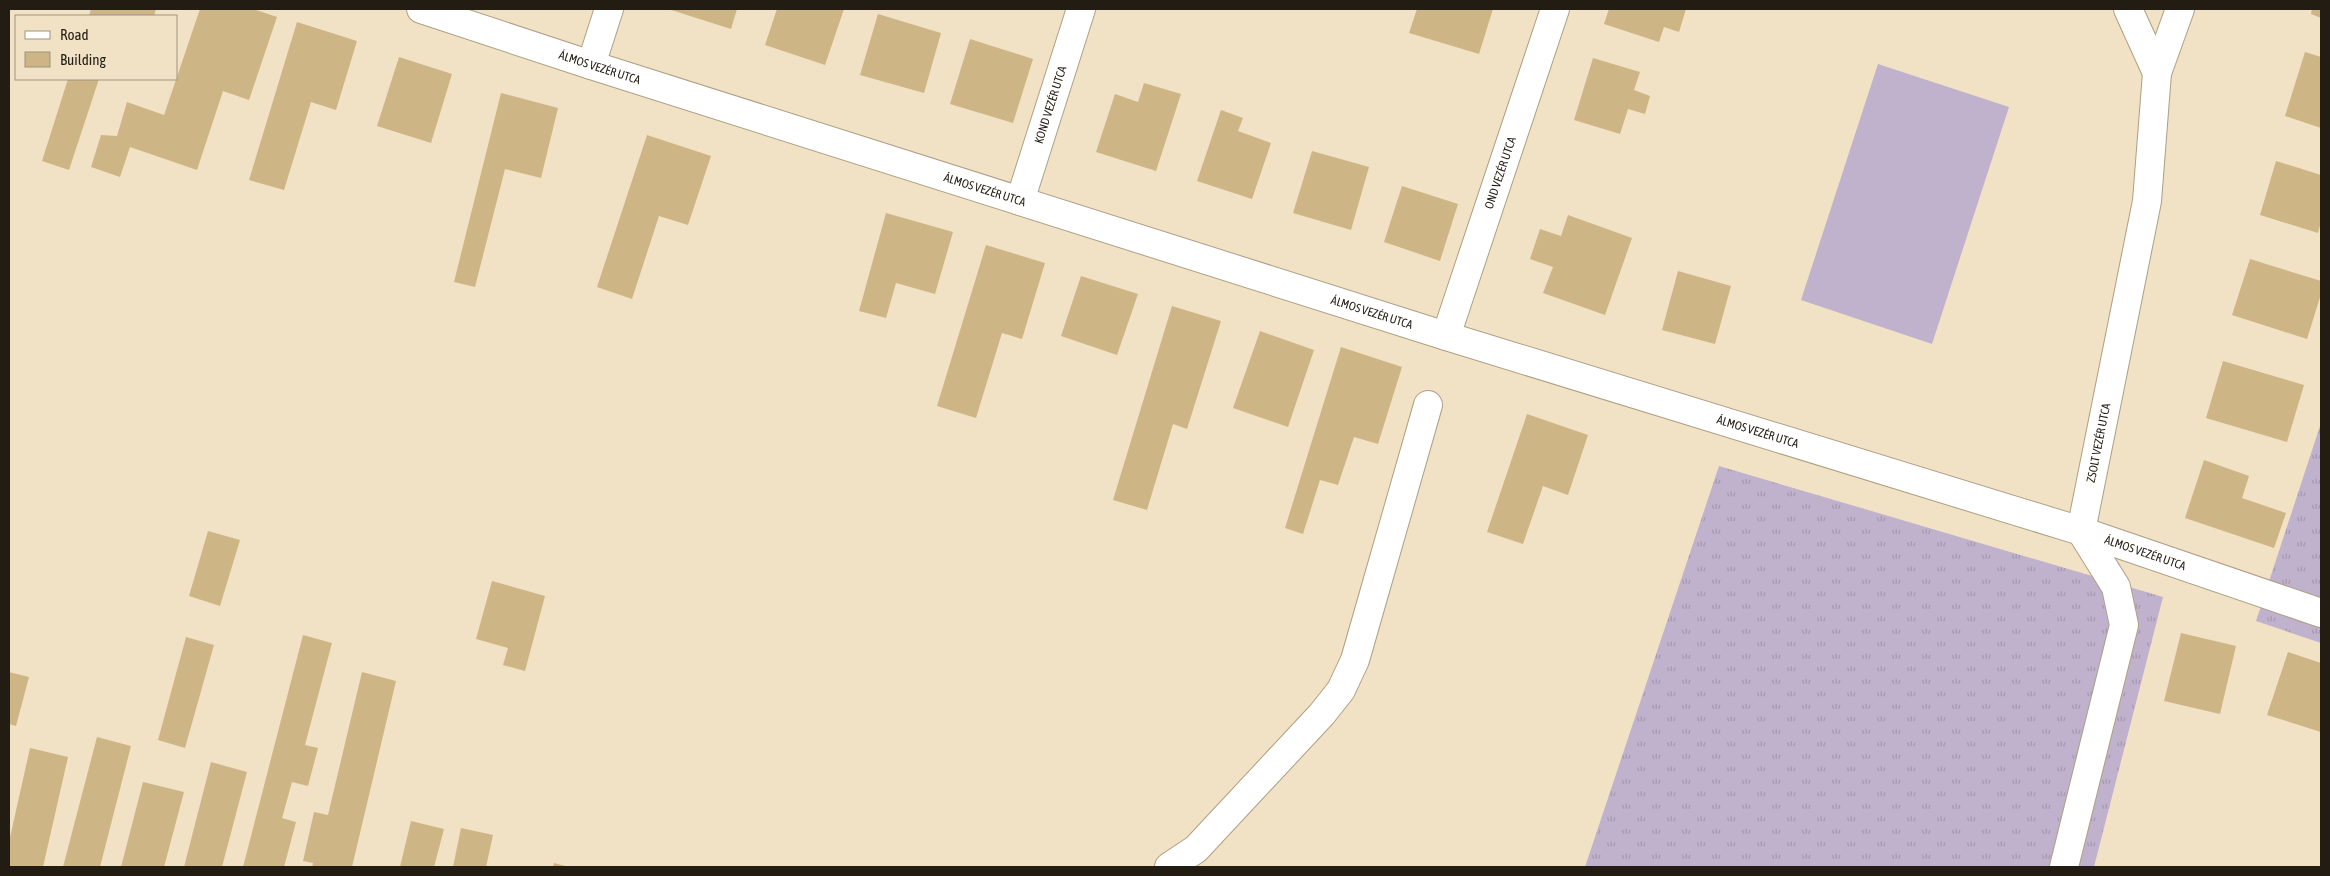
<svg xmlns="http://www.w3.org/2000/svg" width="2330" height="876" viewBox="0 0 2330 876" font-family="'Asap Condensed',sans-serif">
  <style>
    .grass { fill: url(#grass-tufts) }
    .garden { fill: #c0b1cd }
    .building { fill: #ceb585 }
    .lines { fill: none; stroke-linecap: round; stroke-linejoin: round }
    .minor-casing { stroke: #ae9f84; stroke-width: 30 }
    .minor { stroke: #fff; stroke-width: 28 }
    .labels { text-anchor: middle; stroke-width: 4; stroke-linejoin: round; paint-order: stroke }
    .street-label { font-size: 12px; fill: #221c12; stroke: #f1e2c5 }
  </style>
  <defs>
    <pattern id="grass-tufts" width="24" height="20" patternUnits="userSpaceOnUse" patternTransform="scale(1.25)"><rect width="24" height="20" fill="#c0b1cd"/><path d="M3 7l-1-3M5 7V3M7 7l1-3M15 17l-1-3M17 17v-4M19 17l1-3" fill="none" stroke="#a598af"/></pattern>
  </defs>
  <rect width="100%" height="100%" fill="#f1e2c5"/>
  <g class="grass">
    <path d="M2321 423V643L2256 621Z"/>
    <path d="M1719 466 2163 597 2094 867H1585Z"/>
  </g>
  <path class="garden" d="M1878 64 2009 107 1932 344 1801 300Z"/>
  <g class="building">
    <path d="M91 9H156L154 16H89Z"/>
    <path d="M200 9H253L277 17 249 100 223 91 197 170 130 147 120 177 91 167 101 135 117 136 127 102 164 115Z"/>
    <path d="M668 9H737L731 29Z"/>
    <path d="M777 9H844L825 65 765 45Z"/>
    <path d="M1417 9H1493L1479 54 1409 33Z"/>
    <path d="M1609 9H1686L1679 32 1664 27 1659 42 1604 24Z"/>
    <path d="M2312 9H2321V18L2311 14Z"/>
    <path d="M878 14 941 33 924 93 860 75Z"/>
    <path d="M297 22 357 41 336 110 311 102 284 190 249 180Z"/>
    <path d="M970 39 1033 59 1013 123 950 104Z"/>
    <path d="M2305 52 2321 57V128L2285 116Z"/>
    <path d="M399 57 452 74 431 143 377 126Z"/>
    <path d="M1593 58 1640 72 1634 90 1650 96 1645 114 1628 109 1620 134 1574 120Z"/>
    <path d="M68 79H99L69 170 42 161Z"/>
    <path d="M1144 83 1181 94 1156 171 1096 152 1115 94 1138 102Z"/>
    <path d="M501 93 558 108 541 178 505 169 475 287 454 282Z"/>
    <path d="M1221 110 1243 118 1238 131 1271 143 1252 199 1197 181Z"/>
    <path d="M647 135 711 156 688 225 659 216 632 299 597 287Z"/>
    <path d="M1312 151 1369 167 1351 230 1293 213Z"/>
    <path d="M2276 161 2321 175V222L2318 233 2260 215Z"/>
    <path d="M1402 186 1458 204 1440 261 1384 242Z"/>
    <path d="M886 213 953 232 935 294 896 283 886 318 859 311Z"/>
    <path d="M1568 215 1632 238 1605 315 1543 293 1553 267 1530 259 1540 229 1561 236Z"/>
    <path d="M986 245 1045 263 1022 339 1002 333 976 418 937 406Z"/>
    <path d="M2250 259 2321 281V294L2307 339 2232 315Z"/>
    <path d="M1678 271 1731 286 1715 344 1662 330Z"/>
    <path d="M1081 276 1138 294 1117 355 1061 336Z"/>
    <path d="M1172 306 1221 321 1187 429 1173 424 1147 510 1113 500Z"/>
    <path d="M1260 331 1314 350 1288 427 1233 408Z"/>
    <path d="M1341 347 1402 367 1378 444 1354 437 1338 485 1320 480 1303 534 1285 528Z"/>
    <path d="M2223 361 2304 385 2287 442 2206 418Z"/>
    <path d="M1527 414 1588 435 1568 495 1543 486 1523 544 1487 532Z"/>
    <path d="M2204 460 2249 476 2242 498 2286 513 2274 548 2185 518Z"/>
    <path d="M208 531 240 540 220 606 189 596Z"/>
    <path d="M492 581 545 596 525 671 503 665 508 648 476 639Z"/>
    <path d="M2181 633 2236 646 2220 714 2164 701Z"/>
    <path d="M303 635 332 643 305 745 318 748 308 786 292 782 282 818 296 822 284 867H243Z"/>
    <path d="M186 637 214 645 185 748 158 740Z"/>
    <path d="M2288 652 2321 663V732L2267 715Z"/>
    <path d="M9 672 29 677 16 726 9 724Z"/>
    <path d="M362 672 396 681 352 867H312L313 863 303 861 314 812 328 815Z"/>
    <path d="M97 737 131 746 100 867H63Z"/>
    <path d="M30 748 68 757 43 867H9V842Z"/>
    <path d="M211 762 247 772 222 867H184Z"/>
    <path d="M143 782 184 792 164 867H121Z"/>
    <path d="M411 821 444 829 434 867H400Z"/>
    <path d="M461 828 493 835 486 867H453Z"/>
    <path d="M554 863 569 867H553Z"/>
  </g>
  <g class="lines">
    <g class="minor-casing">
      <g id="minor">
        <path id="s1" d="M421 9 591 65 1446 336 2081 531 2321 613"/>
        <path d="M2128 9 2157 73"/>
        <path d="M591 65 609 9"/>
        <path id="s2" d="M1020 201 1081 9"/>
        <path id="s3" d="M1446 336 1555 9"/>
        <path d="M1169 867 1196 849 1322 714 1341 690 1355 660 1428 405"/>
        <path id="s4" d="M2064 867 2124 625 2116 587 2081 531 2147 201 2157 73 2180 9"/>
      </g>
    </g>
    <use href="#minor" class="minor"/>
  </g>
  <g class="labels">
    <g class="street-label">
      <text dy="4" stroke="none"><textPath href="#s1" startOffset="188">ÁLMOS VEZÉR UTCA</textPath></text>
      <text dy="4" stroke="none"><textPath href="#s2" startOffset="101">KOND VEZÉR UTCA</textPath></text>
      <text dy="4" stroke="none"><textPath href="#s3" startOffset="172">OND VEZÉR UTCA</textPath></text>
      <text dy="4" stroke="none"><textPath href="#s1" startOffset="592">ÁLMOS VEZÉR UTCA</textPath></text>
      <text dy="4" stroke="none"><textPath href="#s1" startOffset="998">ÁLMOS VEZÉR UTCA</textPath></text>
      <text dy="4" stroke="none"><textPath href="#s1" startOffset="1402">ÁLMOS VEZÉR UTCA</textPath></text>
      <text dy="4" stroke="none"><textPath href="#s4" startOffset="444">ZSOLT VEZÉR UTCA</textPath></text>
      <text dy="4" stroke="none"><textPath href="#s1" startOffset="1808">ÁLMOS VEZÉR UTCA</textPath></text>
    </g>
  </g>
  <rect width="2330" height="876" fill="none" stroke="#221c12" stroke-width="20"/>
  <rect x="15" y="15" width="162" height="65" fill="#f1e2c5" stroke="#9e937d"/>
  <rect x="25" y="31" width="25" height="8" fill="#ffffff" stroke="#9e937d"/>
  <text x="60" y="40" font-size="15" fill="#221c12">Road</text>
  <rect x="25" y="52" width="25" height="15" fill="#ceb585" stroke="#9e937d"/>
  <text x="60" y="65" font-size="15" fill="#221c12">Building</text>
</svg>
